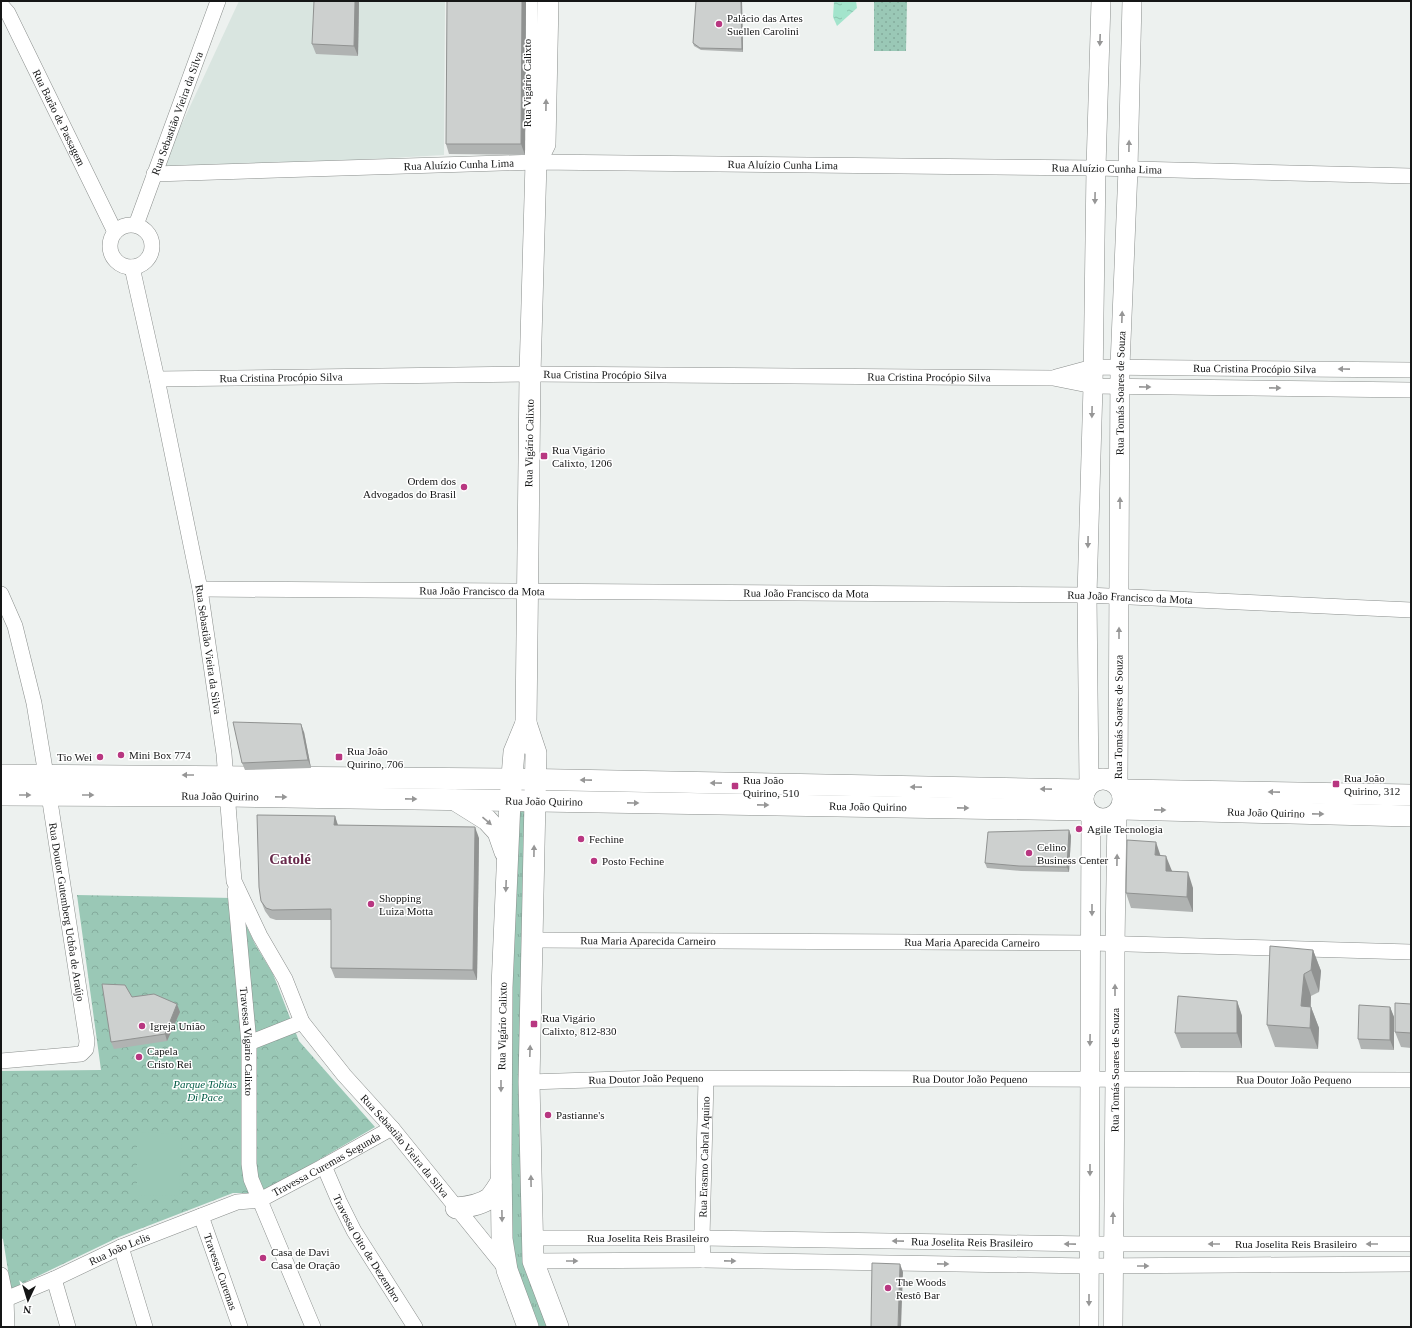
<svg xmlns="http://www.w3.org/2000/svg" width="1412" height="1328" viewBox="0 0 1412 1328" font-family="'Times New Roman',serif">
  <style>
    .built { fill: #d9e5e0 }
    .grass { fill: url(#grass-tufts) }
    .forest { fill: url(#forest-crowns) }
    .garden { fill: url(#garden-dots) }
    .pitch { fill: #9ac8b6 }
    .water { fill: url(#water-ripples) }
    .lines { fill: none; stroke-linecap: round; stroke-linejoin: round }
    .minor-casing { stroke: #8a8e8c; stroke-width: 16 }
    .tertiary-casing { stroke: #8a8e8c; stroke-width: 20 }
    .secondary-casing { stroke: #8a8e8c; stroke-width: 22 }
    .minor { stroke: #fff; stroke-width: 15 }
    .tertiary { stroke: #fff; stroke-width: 19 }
    .secondary { stroke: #fff; stroke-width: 21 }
    .wall { fill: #b0b3b2 }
    .shaded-wall { fill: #909291 }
    .building { fill: #cdd0cf; stroke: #909291 }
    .oneway { fill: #969696 }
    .poi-dot { fill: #b83781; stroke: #fff; stroke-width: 1.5 }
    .labels { text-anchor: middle; stroke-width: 3; stroke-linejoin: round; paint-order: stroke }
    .poi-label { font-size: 11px; fill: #151616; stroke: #fff; text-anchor: start }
    .street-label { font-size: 11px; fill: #151616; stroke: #fff }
    .park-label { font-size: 11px; font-style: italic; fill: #025b45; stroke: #fff }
    .district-label { font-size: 15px; font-weight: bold; fill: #67284a; stroke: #fff }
  </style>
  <defs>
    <pattern id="grass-tufts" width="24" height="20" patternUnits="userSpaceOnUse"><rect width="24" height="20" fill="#9ac8b6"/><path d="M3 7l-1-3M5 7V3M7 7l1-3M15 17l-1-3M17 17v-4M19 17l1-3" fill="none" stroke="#84ab9c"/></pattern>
    <pattern id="forest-crowns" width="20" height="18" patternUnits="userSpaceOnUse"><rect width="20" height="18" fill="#9ac8b6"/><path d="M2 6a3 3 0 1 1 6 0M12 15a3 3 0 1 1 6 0" fill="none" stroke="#84ab9c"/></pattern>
    <pattern id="garden-dots" width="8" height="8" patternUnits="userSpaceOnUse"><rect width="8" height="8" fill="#9ac8b6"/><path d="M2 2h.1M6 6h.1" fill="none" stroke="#84ab9c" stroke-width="1.8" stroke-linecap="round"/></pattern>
    <pattern id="water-ripples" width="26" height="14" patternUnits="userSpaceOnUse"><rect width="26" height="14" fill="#a3e4cc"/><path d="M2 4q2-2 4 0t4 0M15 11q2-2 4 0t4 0" fill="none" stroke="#8bc3ae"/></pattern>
  </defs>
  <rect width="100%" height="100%" fill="#edf1ef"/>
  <path class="built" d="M239 1H445L444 155 160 171Z"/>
  <path class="grass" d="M512 803 533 805 526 1148 551 1327H531L511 1269Z"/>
  <path class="forest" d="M77 895 233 898 255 944 273 974 299 1041 375 1127 262 1193H233L119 1237 11 1289 3 1239 1 1238V1071L101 1070Z"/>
  <path class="garden" d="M874 1H907L906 51H874Z"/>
  <g class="pitch">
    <path d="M215 1021 214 1037 187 1039 183 1027Z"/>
    <path d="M137 1132 182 1134 179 1196 137 1195Z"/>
  </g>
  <path class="water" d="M834 1H856L857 8 837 26 833 17Z"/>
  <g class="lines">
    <g class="minor-casing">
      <g id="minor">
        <path id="s1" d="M1 5 8 13 115 232"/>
        <path id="s2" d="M154 174 536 162 1096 168 1411 176"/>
        <circle cx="131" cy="246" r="21"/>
        <path id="s3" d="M136 225 218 1"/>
        <path id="s4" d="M132 267 157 379 200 589 224 754 234 881 260 936 285 979 302 1022 344 1075 392 1128 507 1270"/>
        <path id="s5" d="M1056 377 1093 367 1411 370"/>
        <path id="s6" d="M157 379 530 374 1053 378 1093 386 1411 390"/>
        <path id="s7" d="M200 589 1087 595 1411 610"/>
        <path d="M1 594 15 626 34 703 46 775"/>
        <path id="s8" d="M235 891 249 1043V1164L251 1179 313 1327"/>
        <path id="s9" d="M533 940 1092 943 1411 952"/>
        <path d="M249 1043 302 1022"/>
        <path d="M1 1061 81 1054 86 1049 87 1041 49 795"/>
        <path id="s10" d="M529 1082 651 1078 1411 1080"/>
        <path id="s11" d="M324 1166 339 1201 354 1231 415 1327"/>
        <path id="s12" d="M201 1216 240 1327"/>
        <path id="s13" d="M532 1238H702L1090 1244H1411"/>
        <path d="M121 1247 145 1327"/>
        <path id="s14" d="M703 1260 702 1238 706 1079"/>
        <path d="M533 1261 703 1260 1090 1266 1411 1264"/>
        <path d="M1 1275 6 1299 7 1327"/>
        <path d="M54 1279 68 1327"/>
        <path id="s15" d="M6 1299 54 1279 121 1247 237 1202 260 1200 324 1166 392 1128"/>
      </g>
    </g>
    <g class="tertiary-casing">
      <g id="tertiary">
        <path d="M1089 784 1087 595 1093 386 1096 168 1101 1"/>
        <path id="s16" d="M1118 784 1120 366 1128 169 1132 1"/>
        <path d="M1089 1327 1091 815"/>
        <path id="s17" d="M1113 1327 1115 1079V945L1117 813"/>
      </g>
    </g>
    <g class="secondary-casing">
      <g id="secondary">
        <path d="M527 1V144L536 162"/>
        <path d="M548 1 545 144 536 162 530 374 526 723 536 753 529 1082 533 1261 558 1327"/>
        <path d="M526 723 514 752 510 801 502 987 501 1163 502 1239 507 1270 528 1327"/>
        <path d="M1 775 511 779 1085 790"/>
        <circle cx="1103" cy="799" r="20"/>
        <path d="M1122 790 1411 795"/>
        <path id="s18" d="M1 795 228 796 1086 810"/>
        <path d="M455 800 487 820 498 832 505 852"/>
        <path id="s19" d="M1121 809 1411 816"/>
        <path d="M456 1208C467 1207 481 1205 490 1198 494 1193 498 1187 501 1182"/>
      </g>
    </g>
    <use href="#minor" class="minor"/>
    <use href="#tertiary" class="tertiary"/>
    <use href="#secondary" class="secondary"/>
  </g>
  <g class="wall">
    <path d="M359 1 358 56 316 54 312 44Z"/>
    <path d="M526 1 525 155 449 154 446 144Z"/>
    <path d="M742 1 743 52 701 50 694 46 693 43Z"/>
    <path d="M304 732 311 768 245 770 242 763Z"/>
    <path d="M335 816 338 825 479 838 477 980 335 978 331 968V920H276L270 918 265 911 261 901Z"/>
    <path d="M1069 830 1071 836 1069 872 1021 871 987 868 985 863Z"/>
    <path d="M1161 856 1172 871 1193 888V912L1131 908 1126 893Z"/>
    <path d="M1313 950 1321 971 1319 992 1311 996V1007L1319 1028 1318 1049 1275 1047 1267 1025Z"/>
    <path d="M132 997 180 1012 167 1041 114 1049 111 1042Z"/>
    <path d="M1237 1001 1242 1016V1048H1181L1175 1033Z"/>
    <path d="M1411 1004V1048L1401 1047 1395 1032Z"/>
    <path d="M1390 1007 1394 1017V1050L1361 1049 1358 1039Z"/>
  </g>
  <g class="shaded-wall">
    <path d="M355 1H359L358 56 354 46Z"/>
    <path d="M522 1H526L525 155 521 144Z"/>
    <path d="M741 1H742L743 52 742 49Z"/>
    <path d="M301 724 304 732 311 768 308 760Z"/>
    <path d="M335 816 338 826 334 825Z"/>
    <path d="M475 827 479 838 477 980 473 970Z"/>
    <path d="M1069 830 1071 836 1069 872 1067 867Z"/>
    <path d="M1156 842 1161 857 1155 855Z"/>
    <path d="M1166 856 1172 871H1166Z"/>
    <path d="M1188 872 1193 888V912L1187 897Z"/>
    <path d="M1313 950 1321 971 1319 992 1311 970Z"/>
    <path d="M1304 974 1311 996 1309 1027 1301 1006Z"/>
    <path d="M1237 1001 1242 1016V1048L1237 1033Z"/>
    <path d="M177 1004 180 1012 167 1041 165 1034Z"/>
    <path d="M1311 1007 1319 1028 1318 1049 1310 1028Z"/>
    <path d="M1390 1007 1394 1017V1050L1390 1040Z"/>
    <path d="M900 1264 903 1272 901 1327H898Z"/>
  </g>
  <g class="building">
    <path d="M314 1H355L354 46 312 44Z"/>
    <path d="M447 1H522L521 144H446Z"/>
    <path d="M696 1H741L742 49 700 48 693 43Z"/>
    <path d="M233 722 301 724 308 760 242 763Z"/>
    <path d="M257 815 335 816 334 825 475 827 473 970 331 968V909L272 910 266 908 261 901 259 887Z"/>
    <path d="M1069 830 1067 867 1019 866 985 863 988 832Z"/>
    <path d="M1127 840 1156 842 1155 855 1166 856V871L1188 872 1187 897 1126 893Z"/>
    <path d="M1270 946 1313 950 1311 970 1304 974 1301 1006 1311 1007 1310 1028 1267 1025Z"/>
    <path d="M102 984 125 985 132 997 154 994 177 1004 165 1034 111 1042Z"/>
    <path d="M1178 996 1237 1001V1033H1175Z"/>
    <path d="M1395 1003 1411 1004V1033L1395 1032Z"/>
    <path d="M1359 1005 1390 1007V1040L1358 1039Z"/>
    <path d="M872 1263 900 1264 898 1327H871Z"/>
  </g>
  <defs><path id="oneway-solid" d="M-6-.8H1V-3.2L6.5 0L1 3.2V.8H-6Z"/></defs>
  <g class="oneway">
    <use href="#oneway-solid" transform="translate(1100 40) rotate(92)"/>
    <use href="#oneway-solid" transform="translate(546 105) rotate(-89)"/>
    <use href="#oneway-solid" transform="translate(1129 146) rotate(-89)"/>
    <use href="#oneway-solid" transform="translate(1095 198) rotate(91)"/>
    <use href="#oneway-solid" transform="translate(1122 317) rotate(-88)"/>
    <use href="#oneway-solid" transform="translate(1344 369) rotate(-179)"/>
    <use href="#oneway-solid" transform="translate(1145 387) rotate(1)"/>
    <use href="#oneway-solid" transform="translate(1275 388) rotate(1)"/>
    <use href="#oneway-solid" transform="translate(1092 412) rotate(91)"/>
    <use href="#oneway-solid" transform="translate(1120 503) rotate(-90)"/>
    <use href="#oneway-solid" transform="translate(1088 542) rotate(91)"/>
    <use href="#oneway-solid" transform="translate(1119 633) rotate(-90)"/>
    <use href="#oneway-solid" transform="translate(188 775) rotate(-180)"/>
    <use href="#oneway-solid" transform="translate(586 780) rotate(-179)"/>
    <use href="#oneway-solid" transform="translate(716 783) rotate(-179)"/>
    <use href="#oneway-solid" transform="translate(916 787) rotate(-179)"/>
    <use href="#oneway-solid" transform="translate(1046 789) rotate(-179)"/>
    <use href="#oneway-solid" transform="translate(1274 792) rotate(-179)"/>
    <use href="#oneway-solid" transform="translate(25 795)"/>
    <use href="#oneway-solid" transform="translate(88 795)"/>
    <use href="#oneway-solid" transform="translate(281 797) rotate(1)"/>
    <use href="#oneway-solid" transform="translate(411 799) rotate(1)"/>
    <use href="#oneway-solid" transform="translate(633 803) rotate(1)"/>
    <use href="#oneway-solid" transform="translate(763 805) rotate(1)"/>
    <use href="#oneway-solid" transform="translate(963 808) rotate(1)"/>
    <use href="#oneway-solid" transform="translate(1160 810) rotate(1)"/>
    <use href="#oneway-solid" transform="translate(1318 814) rotate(1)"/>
    <use href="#oneway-solid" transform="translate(487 821) rotate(41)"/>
    <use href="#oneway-solid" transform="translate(534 851) rotate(-89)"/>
    <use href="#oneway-solid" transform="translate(1117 860) rotate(-89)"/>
    <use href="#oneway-solid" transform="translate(506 886) rotate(92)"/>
    <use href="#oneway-solid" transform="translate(1092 910) rotate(90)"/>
    <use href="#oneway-solid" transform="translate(1115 990) rotate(-90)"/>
    <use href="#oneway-solid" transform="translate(1090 1040) rotate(91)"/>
    <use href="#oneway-solid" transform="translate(530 1051) rotate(-88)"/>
    <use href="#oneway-solid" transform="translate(501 1086) rotate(90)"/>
    <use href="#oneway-solid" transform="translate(1090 1170) rotate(90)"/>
    <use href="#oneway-solid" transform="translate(531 1181) rotate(-91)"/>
    <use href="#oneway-solid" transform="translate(502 1216) rotate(89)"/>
    <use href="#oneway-solid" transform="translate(1113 1218) rotate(-89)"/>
    <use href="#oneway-solid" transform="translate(898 1241) rotate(-179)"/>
    <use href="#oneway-solid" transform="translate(1070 1244) rotate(-179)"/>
    <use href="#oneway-solid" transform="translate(1214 1244) rotate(-180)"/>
    <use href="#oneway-solid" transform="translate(1372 1244) rotate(-180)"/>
    <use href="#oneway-solid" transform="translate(572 1261)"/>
    <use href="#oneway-solid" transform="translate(730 1261) rotate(1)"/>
    <use href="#oneway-solid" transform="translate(943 1264) rotate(1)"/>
    <use href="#oneway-solid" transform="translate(1143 1266)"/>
    <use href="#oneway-solid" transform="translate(1089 1300) rotate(90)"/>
  </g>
  <g class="poi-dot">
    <circle cx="719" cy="24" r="4"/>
    <rect x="540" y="452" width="8" height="8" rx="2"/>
    <circle cx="464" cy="487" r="4"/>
    <circle cx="121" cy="755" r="4"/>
    <circle cx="100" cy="757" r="4"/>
    <rect x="335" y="753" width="8" height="8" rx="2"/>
    <rect x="1332" y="780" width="8" height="8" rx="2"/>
    <rect x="731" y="782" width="8" height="8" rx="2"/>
    <circle cx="1079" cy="829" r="4"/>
    <circle cx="581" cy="839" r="4"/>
    <circle cx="1029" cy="853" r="4"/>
    <circle cx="594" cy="861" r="4"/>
    <circle cx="371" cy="904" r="4"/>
    <rect x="530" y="1020" width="8" height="8" rx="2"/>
    <circle cx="142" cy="1026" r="4"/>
    <circle cx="139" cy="1057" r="4"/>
    <circle cx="548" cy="1115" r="4"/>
    <circle cx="263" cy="1258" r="4"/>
    <circle cx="888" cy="1288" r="4"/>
  </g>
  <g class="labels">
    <g class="poi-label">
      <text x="727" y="22">Palácio das Artes<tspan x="727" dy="13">Suellen Carolini</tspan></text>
      <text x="552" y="454">Rua Vigário<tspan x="552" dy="13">Calixto, 1206</tspan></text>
      <text x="456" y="485" text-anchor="end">Ordem dos<tspan x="456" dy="13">Advogados do Brasil</tspan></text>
      <text x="347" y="755">Rua João<tspan x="347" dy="13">Quirino, 706</tspan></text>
      <text x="129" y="759">Mini Box 774</text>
      <text x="92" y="761" text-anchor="end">Tio Wei</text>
      <text x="1344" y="782">Rua João<tspan x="1344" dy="13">Quirino, 312</tspan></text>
      <text x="743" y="784">Rua João<tspan x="743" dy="13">Quirino, 510</tspan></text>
      <text x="1087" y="833">Agile Tecnologia</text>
      <text x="589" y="843">Fechine</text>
      <text x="1037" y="851">Celino<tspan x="1037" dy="13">Business Center</tspan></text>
      <text x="602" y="865">Posto Fechine</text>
      <text x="379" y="902">Shopping<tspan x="379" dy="13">Luiza Motta</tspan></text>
      <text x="542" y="1022">Rua Vigário<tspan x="542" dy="13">Calixto, 812-830</tspan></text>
      <text x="150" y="1030">Igreja União</text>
      <text x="147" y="1055">Capela<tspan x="147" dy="13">Cristo Rei</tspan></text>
      <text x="556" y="1119">Pastianne's</text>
      <text x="271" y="1256">Casa de Davi<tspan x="271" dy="13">Casa de Oração</tspan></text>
      <text x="896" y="1286">The Woods<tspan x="896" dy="13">Restô Bar</tspan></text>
    </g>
    <g class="street-label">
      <text transform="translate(527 83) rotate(-90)" y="4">Rua Vigário Calixto</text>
      <text dy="4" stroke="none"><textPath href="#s3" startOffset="119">Rua Sebastião Vieira da Silva</textPath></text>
      <text dy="4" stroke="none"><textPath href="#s1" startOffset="127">Rua Barão de Passagem</textPath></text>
      <text dy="4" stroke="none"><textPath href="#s2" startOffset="305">Rua Aluízio Cunha Lima</textPath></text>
      <text dy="4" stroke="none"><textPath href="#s2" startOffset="629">Rua Aluízio Cunha Lima</textPath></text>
      <text dy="4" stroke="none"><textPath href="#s2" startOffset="953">Rua Aluízio Cunha Lima</textPath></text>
      <text dy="4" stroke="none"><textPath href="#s5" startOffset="200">Rua Cristina Procópio Silva</textPath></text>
      <text dy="4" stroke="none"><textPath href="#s6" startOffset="448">Rua Cristina Procópio Silva</textPath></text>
      <text dy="4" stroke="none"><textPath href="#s6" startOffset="124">Rua Cristina Procópio Silva</textPath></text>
      <text dy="4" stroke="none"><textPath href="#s6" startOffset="772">Rua Cristina Procópio Silva</textPath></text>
      <text dy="4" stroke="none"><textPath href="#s16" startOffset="391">Rua Tomás Soares de Souza</textPath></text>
      <text transform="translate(529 443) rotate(-89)" y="4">Rua Vigário Calixto</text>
      <text dy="4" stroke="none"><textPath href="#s7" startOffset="282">Rua João Francisco da Mota</textPath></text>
      <text dy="4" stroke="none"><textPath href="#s7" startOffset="606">Rua João Francisco da Mota</textPath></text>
      <text dy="4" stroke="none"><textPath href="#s7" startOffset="930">Rua João Francisco da Mota</textPath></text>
      <text dy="4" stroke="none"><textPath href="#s4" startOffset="390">Rua Sebastião Vieira da Silva</textPath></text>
      <text dy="4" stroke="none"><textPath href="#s16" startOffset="67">Rua Tomás Soares de Souza</textPath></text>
      <text dy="4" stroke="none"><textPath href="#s18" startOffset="219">Rua João Quirino</textPath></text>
      <text dy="4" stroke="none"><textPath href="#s18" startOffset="543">Rua João Quirino</textPath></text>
      <text dy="4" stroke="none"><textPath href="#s18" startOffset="867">Rua João Quirino</textPath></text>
      <text dy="4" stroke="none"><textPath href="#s19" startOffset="145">Rua João Quirino</textPath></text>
      <text transform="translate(67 912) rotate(81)" y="4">Rua Doutor Gutemberg Uchôa de Araújo</text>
      <text dy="4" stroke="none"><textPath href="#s9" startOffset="115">Rua Maria Aparecida Carneiro</textPath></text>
      <text dy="4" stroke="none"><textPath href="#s9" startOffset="439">Rua Maria Aparecida Carneiro</textPath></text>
      <text transform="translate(502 1026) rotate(-89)" y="4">Rua Vigário Calixto</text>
      <text dy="4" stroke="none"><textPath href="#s8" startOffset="151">Travessa Vigario Calixto</textPath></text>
      <text dy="4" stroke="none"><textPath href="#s17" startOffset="257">Rua Tomás Soares de Souza</textPath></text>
      <text dy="4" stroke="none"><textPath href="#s10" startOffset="441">Rua Doutor João Pequeno</textPath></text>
      <text dy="4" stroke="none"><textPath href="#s10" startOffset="765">Rua Doutor João Pequeno</textPath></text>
      <text dy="4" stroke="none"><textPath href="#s10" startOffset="117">Rua Doutor João Pequeno</textPath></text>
      <text dy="4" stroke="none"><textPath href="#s4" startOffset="941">Rua Sebastião Vieira da Silva</textPath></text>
      <text dy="4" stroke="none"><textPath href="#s14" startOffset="103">Rua Erasmo Cabral Aquino</textPath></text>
      <text dy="4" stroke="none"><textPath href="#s15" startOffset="349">Travessa Curemas Segunda</textPath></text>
      <text dy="4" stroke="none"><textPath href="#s13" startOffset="116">Rua Joselita Reis Brasileiro</textPath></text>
      <text dy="4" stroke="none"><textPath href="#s13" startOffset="440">Rua Joselita Reis Brasileiro</textPath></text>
      <text dy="4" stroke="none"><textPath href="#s13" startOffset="764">Rua Joselita Reis Brasileiro</textPath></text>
      <text dy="4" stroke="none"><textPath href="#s11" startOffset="93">Travessa Oito de Dezembro</textPath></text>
      <text dy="4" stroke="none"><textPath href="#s15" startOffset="124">Rua João Lelis</textPath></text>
      <text dy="4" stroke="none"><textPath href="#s12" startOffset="59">Travessa Curemas</textPath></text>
    </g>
    <g class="park-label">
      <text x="205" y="1088">Parque Tobias<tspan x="205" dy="13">Di Pace</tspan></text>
    </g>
    <g class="district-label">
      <text x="290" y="864">Catolé</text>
    </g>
  </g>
  <rect width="1412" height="1328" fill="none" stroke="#151616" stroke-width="4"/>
  <g transform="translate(28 1300) rotate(184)" stroke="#ffffff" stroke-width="3" paint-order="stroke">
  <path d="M0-3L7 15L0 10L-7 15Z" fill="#151616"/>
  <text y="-6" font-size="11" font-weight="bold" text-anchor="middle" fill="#151616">N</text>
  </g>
</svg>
